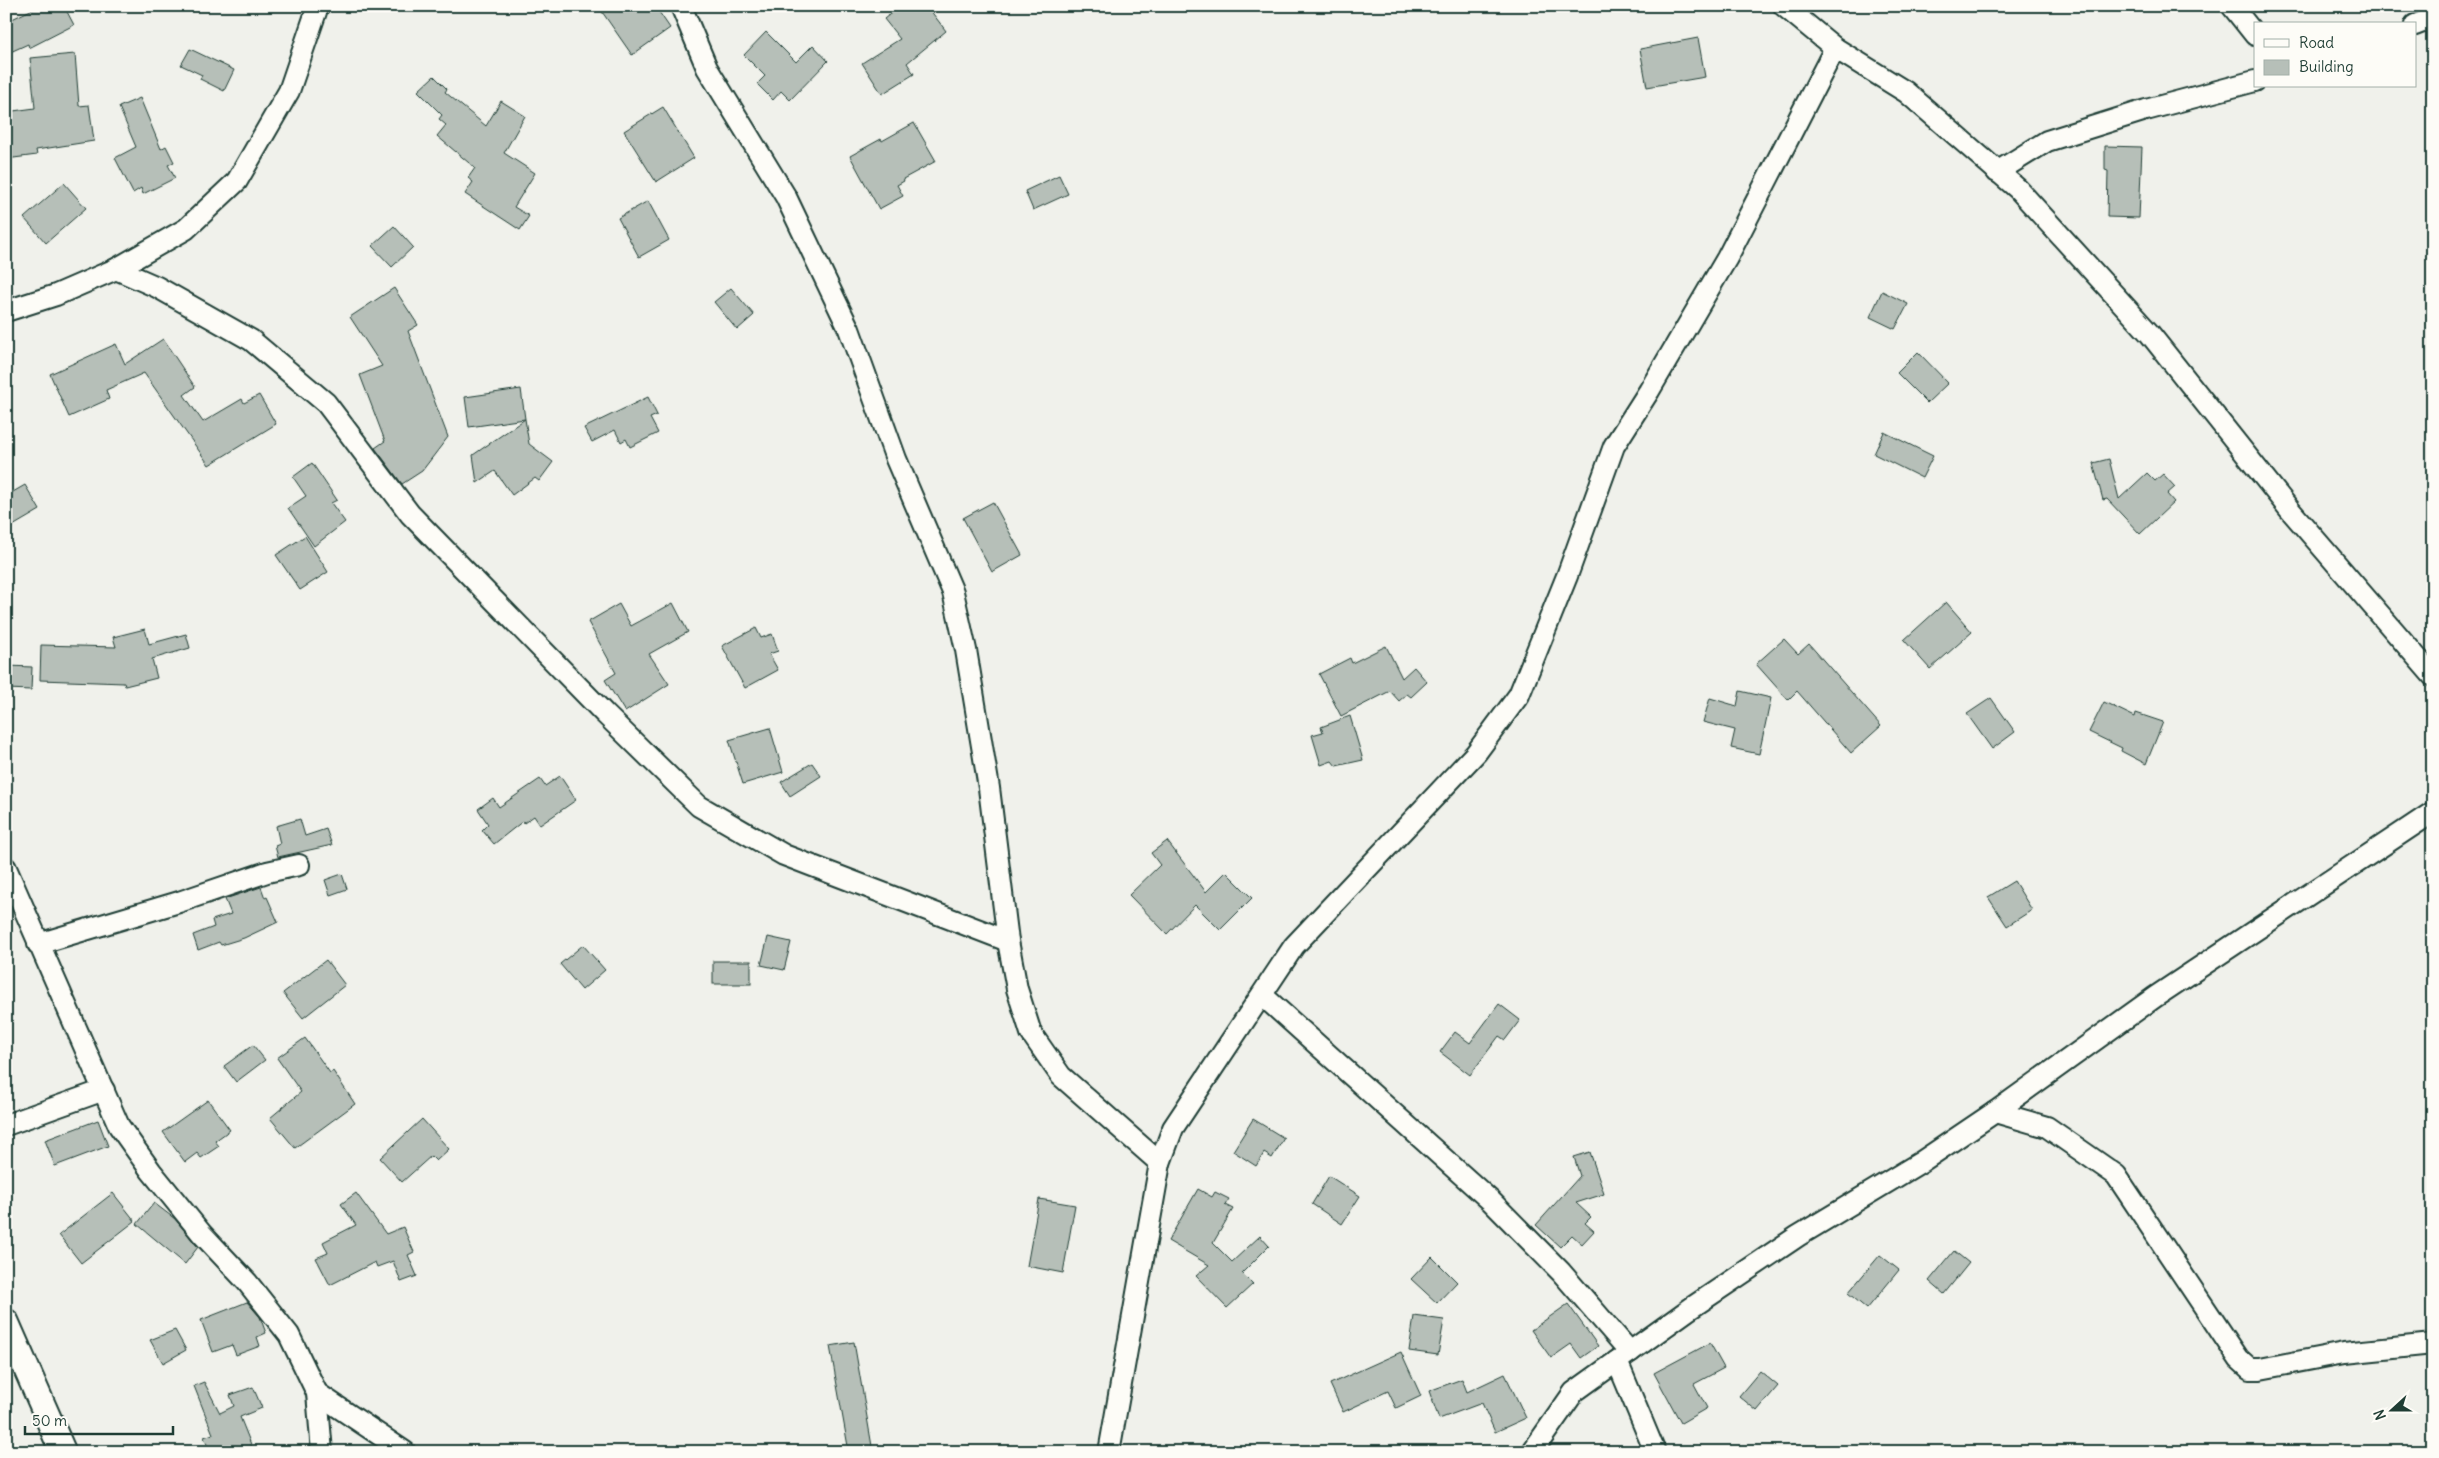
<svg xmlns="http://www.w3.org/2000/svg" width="2439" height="1458" viewBox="0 0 2439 1458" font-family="Delius,sans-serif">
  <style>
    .building { fill: #b6bfb8; stroke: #1f3d34 }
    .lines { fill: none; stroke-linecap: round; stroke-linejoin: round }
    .minor-casing { stroke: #1f3d34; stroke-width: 24 }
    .tertiary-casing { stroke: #1f3d34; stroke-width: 29 }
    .minor { stroke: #fdfcf7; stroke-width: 20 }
    .tertiary { stroke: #fdfcf7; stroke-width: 25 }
  </style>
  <rect width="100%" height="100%" fill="#f0f1eb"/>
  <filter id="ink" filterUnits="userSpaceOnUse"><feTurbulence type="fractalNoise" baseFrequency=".02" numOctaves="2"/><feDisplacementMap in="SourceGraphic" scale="10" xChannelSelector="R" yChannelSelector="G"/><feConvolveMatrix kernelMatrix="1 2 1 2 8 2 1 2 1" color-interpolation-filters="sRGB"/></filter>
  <g filter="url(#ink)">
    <g class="building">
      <path d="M39 6H64L74 25 29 48 28 44 6 54V22Z"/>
      <path d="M598 6H655L670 28 632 55Z"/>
      <path d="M900 6H927L946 31 907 63 914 74 882 94 862 63 900 39 884 19Z"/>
      <path d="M766 32 796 62 813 45 828 61 790 100 781 91 773 100 757 84 765 76 744 55Z"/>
      <path d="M1698 38 1705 77 1647 87 1640 49Z"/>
      <path d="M190 49 234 70 224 91 200 79 202 75 181 65Z"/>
      <path d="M75 54 79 106 89 105 94 141 36 150 37 155 6 159V112L35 108 30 58Z"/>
      <path d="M434 76 447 89 445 92 486 126 501 101 525 116 504 153 535 173 514 207 529 216 520 230 465 194 473 182 468 178 475 168 437 136 446 125 439 119 442 115 418 91Z"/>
      <path d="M140 98 161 149 166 146 174 162 168 165 175 178 143 194 141 188 133 193 115 158 136 147 119 107Z"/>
      <path d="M663 107 694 158 656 182 624 131Z"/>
      <path d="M914 123 936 161 903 179 904 181 897 185 903 196 879 209 850 156 881 139 882 141Z"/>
      <path d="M2105 146 2142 147 2139 218 2107 217 2108 171 2105 170Z"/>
      <path d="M1059 175 1068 194 1033 210 1025 191Z"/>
      <path d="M64 183 86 208 46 243 24 218Z"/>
      <path d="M648 201 669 240 639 257 618 218Z"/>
      <path d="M394 226 413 247 392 267 372 246Z"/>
      <path d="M394 288 418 325 408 331 448 437 422 471 402 484 375 448 385 441 360 375 382 366 350 317Z"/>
      <path d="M731 288 754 315 737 330 714 302Z"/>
      <path d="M1882 291 1908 304 1895 329 1870 317Z"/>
      <path d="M163 339 195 387 184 395 203 422 242 399 244 403 259 395 276 424 209 465 144 373 106 390 109 399 69 417 50 374 116 344 125 364Z"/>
      <path d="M1918 352 1948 383 1927 403 1897 373Z"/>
      <path d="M521 389 525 419 469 427 465 397Z"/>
      <path d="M648 397 657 415 650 418 658 433 630 447 626 439 621 442 615 430 592 442 584 428Z"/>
      <path d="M525 419 529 444 553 462 539 481 535 478 512 495 495 471 477 483 473 455Z"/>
      <path d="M1884 432 1933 456 1922 478 1874 454Z"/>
      <path d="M2109 459 2119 499 2147 473 2155 481 2163 474 2175 487 2167 494 2174 502 2140 534 2107 499 2103 500 2093 463Z"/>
      <path d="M312 463 337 500 331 503 345 522 314 546 288 508 306 496 293 477Z"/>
      <path d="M25 485 40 510 6 530V496Z"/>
      <path d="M993 502 1022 555 992 572 963 518Z"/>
      <path d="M305 536 328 572 300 590 276 555Z"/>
      <path d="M1946 602 1972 632 1930 669 1904 640Z"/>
      <path d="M673 603 688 632 649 654 669 684 625 712 605 680 616 673 588 622 619 604 631 626Z"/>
      <path d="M756 628 761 638 772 634 778 651 769 654 778 670 745 688 722 646Z"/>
      <path d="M145 629 149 644 186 634 190 648 152 659 157 678 125 686 124 683 40 680 41 645 116 647 113 637Z"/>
      <path d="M1784 639 1798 654 1809 644 1881 726 1851 753 1797 691 1788 700 1756 664Z"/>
      <path d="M1386 646 1402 678 1414 667 1427 682 1411 697 1407 694 1399 701 1390 691 1341 716 1319 674 1350 658 1352 663Z"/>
      <path d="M8 666 32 667 31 690 7 689Z"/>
      <path d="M1740 691 1771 698 1759 754 1731 748 1735 730 1703 722 1710 698 1737 706Z"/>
      <path d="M1991 698 2015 732 1992 749 1967 714Z"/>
      <path d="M2104 702 2135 717 2136 713 2163 722 2146 764 2121 751 2122 748 2089 732Z"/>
      <path d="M1350 716 1363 760 1336 766 1332 761 1321 765 1312 735 1323 732 1321 727Z"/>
      <path d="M770 728 783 772 743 784 729 740Z"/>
      <path d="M812 763 821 776 790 796 781 782Z"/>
      <path d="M560 776 576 800 540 825 534 816 524 823 523 821 494 844 482 830 488 824 478 809 493 798 499 807 540 779 545 786Z"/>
      <path d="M300 819 305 836 326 829 332 845 278 857 275 846 280 844 276 826Z"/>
      <path d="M1167 841 1206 892 1226 872 1252 898 1220 930 1195 905 1167 934 1129 895 1160 865 1151 853Z"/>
      <path d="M342 874 347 889 330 895 325 880Z"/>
      <path d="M2014 881 2032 910 2007 926 1988 897Z"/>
      <path d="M261 887 265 898 267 897 278 922 244 938 221 945 219 942 198 950 193 935 214 927 212 920 231 914 225 899Z"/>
      <path d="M768 937 791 942 784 970 761 965Z"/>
      <path d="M583 945 605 970 582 990 560 964Z"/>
      <path d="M326 960 345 985 303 1018 283 993Z"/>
      <rect x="713" y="961" width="38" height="23"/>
      <path d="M1499 1004 1520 1020 1505 1040 1499 1036 1470 1075 1440 1052 1455 1032 1470 1043Z"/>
      <path d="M305 1038 330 1073 333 1071 355 1104 295 1148 270 1118 301 1092 277 1058Z"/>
      <path d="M253 1045 265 1060 236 1082 224 1066Z"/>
      <path d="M208 1100 230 1130 215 1141 219 1146 201 1158 197 1153 185 1162 163 1132Z"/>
      <path d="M422 1119 449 1149 436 1161 431 1156 402 1182 380 1158Z"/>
      <path d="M1253 1119 1284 1138 1272 1158 1264 1153 1256 1166 1233 1151Z"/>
      <path d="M98 1120 108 1146 55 1166 45 1140Z"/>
      <path d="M1590 1152 1604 1194 1576 1203 1591 1217 1585 1223 1594 1231 1582 1244 1572 1235 1560 1247 1536 1225 1580 1176 1574 1157Z"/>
      <path d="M1329 1176 1360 1196 1342 1224 1312 1204Z"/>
      <path d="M1198 1189 1212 1197 1215 1192 1229 1199 1225 1205 1233 1209 1213 1243 1232 1262 1260 1236 1269 1246 1242 1273 1253 1284 1227 1308 1196 1276 1209 1265 1168 1241Z"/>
      <path d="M113 1193 135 1221 81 1263 59 1235Z"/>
      <path d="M356 1193 386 1234 403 1227 414 1252 408 1255 417 1276 401 1282 393 1261 377 1267 375 1262 330 1285 316 1258 328 1253 323 1242 356 1225 341 1204Z"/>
      <path d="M1039 1199 1075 1205 1063 1273 1027 1266Z"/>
      <path d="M154 1203 175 1219 198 1247 185 1264 137 1224Z"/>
      <path d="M1954 1251 1969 1263 1944 1294 1929 1281Z"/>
      <path d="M1880 1255 1899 1270 1867 1309 1848 1293Z"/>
      <path d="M1432 1257 1457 1282 1437 1303 1411 1279Z"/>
      <path d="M247 1302 260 1317 266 1333 257 1337 260 1346 236 1355 232 1345 213 1352 201 1320Z"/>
      <path d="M1568 1304 1598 1346 1581 1358 1571 1344 1551 1358 1531 1330Z"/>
      <path d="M1414 1316 1444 1320 1438 1355 1409 1351Z"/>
      <path d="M175 1330 186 1350 163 1363 150 1340Z"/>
      <path d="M854 1342 873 1452H849L830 1346Z"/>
      <path d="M1710 1343 1724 1368 1694 1384 1707 1408 1681 1423 1654 1373Z"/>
      <path d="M1401 1352 1421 1396 1396 1408 1388 1391 1343 1412 1330 1384Z"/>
      <path d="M1760 1371 1778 1386 1757 1411 1739 1396Z"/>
      <path d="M1505 1374 1526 1418 1495 1432 1482 1403 1439 1419 1429 1391 1462 1379 1467 1392Z"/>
      <path d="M204 1382 220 1413 234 1406 230 1395 253 1387 262 1408 240 1417 254 1452H210L204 1437 213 1434 194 1386Z"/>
    </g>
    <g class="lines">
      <g class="minor-casing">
        <g id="minor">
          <path d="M681 6 707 68 786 197 849 329 896 459 953 592 966 650 989 788 1008 941 1017 989 1031 1033 1061 1076 1160 1163"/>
          <path d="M1784 6 1835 48 1906 92 2018 189 2150 334 2290 510 2433 676"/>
          <path d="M2232 6 2255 35"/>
          <path d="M2415 25 2433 18"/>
          <path d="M1997 172 2047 141 2146 110 2255 81"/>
          <path d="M116 269 157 287 251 340 326 403 410 514 605 714 699 806 784 855 1008 941"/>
          <path d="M6 311 56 295 116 269 186 229 237 181 289 91 318 6"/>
          <path d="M6 868 119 1126 151 1171 202 1234 247 1282 289 1335 317 1393 322 1452"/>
          <path d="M38 944 179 902 267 872 299 865"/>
          <path d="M1262 995 1491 1201 1561 1272 1630 1352"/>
          <path d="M1995 1112 2047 1127 2116 1175 2239 1359 2250 1369H2260L2344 1353 2433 1344"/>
          <path d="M6 1125 104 1090"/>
          <path d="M1617 1361 1655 1452"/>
          <path d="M317 1393 405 1452"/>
          <path d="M1109 1452 1160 1163 1173 1128 1294 946 1476 753 1519 695 1567 576 1614 446 1649 391 1727 258 1835 48"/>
          <path d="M1532 1452 1574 1392 1691 1308 1798 1236 1921 1162 1995 1112 2155 997 2433 812"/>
        </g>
      </g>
      <g class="tertiary-casing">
        <path id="tertiary" d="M6 1322 63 1452"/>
      </g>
      <use href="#minor" class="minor"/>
      <use href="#tertiary" class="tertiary"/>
    </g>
  </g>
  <rect width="2439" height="1458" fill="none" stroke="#fdfcf7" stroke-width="25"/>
  <rect x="12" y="12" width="2414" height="1433" fill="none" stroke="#1f3d34" stroke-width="2" filter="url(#ink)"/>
  <rect x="2254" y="22" width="162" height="65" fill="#fdfcf7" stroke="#a4b0a9"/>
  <rect x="2264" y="39" width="25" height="8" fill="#fdfcf7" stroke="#a4b0a9"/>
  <text x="2299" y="48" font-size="15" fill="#1f3d34">Road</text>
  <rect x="2264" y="60" width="25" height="15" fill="#b6bfb8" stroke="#a4b0a9"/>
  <text x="2299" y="72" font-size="15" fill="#1f3d34">Building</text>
  <g transform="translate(2392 1410) rotate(249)" stroke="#fdfcf7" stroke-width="4" paint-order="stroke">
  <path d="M0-4L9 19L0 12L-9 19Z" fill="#1f3d34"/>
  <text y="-8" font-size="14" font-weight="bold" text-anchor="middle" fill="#1f3d34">N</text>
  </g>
  <path d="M25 1426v8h148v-8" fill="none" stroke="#1f3d34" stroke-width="2.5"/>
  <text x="32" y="1426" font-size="15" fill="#1f3d34" stroke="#fdfcf7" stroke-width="4" paint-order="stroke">50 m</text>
</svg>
